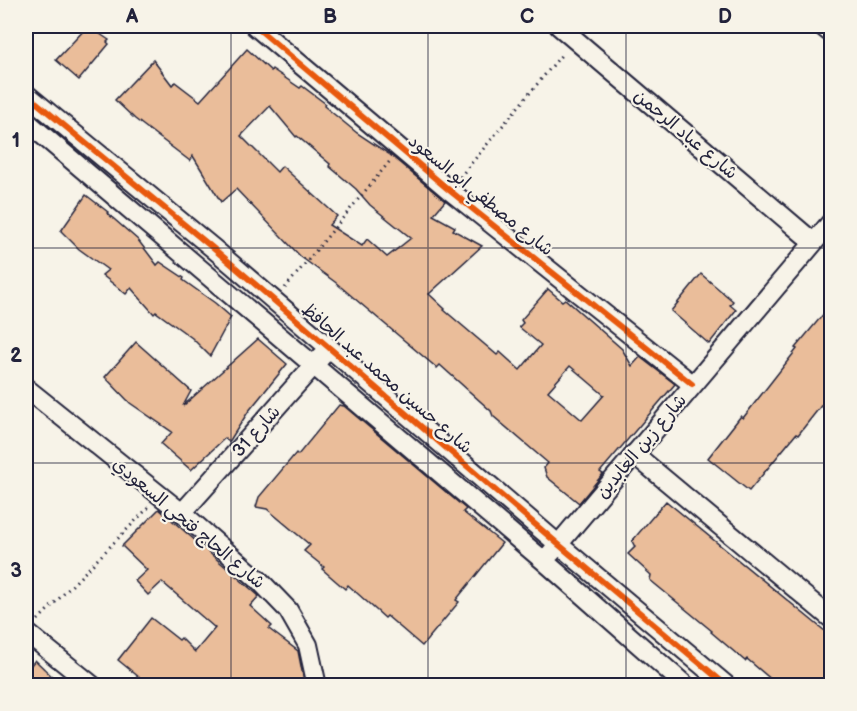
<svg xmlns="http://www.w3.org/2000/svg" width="857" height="711" viewBox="0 0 857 711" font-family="'Balsamiq Sans','Playpen Sans Arabic',sans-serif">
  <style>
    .building { fill: #eabd9a; stroke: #22223b; stroke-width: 1.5; fill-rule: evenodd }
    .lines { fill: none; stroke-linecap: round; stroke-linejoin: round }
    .street-casing { stroke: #22223b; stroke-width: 22 }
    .path { stroke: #22223b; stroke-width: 3; stroke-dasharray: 1.5 4.5; stroke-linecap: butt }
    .street { stroke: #f7f3e8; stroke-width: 18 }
    .cycleway-casing { stroke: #f7f3e8; stroke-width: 10 }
    .cycleway { stroke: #e8590c; stroke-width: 6 }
    .grid { fill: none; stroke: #22223b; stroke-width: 1.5; stroke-opacity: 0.55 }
    .labels { text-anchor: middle; stroke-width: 4.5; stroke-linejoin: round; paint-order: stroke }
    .street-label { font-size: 18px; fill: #22223b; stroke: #f7f3e8 }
    .neatline { fill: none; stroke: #22223b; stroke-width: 2 }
    .grid-label { font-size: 20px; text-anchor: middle; font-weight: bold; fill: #22223b }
  </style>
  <rect width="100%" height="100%" fill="#f7f3e8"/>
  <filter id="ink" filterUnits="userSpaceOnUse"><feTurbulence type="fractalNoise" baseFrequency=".0167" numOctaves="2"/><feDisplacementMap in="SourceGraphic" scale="12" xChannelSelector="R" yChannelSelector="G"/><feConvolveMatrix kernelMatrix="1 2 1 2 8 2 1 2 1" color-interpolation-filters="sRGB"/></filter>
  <g filter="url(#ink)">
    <g class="building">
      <path d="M88 26 109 40 107 42 109 44 79 80 56 60Z"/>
      <path d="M247 49 271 71 272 69 300 88 302 86 326 104 324 106 357 133 389 154 445 201 433 215 455 227 453 230 482 246 429 294 445 309 444 310 497 355 500 352 520 370 541 345 519 327 523 323 521 320 548 289 562 301 565 299 622 349 632 366 640 357 675 384 600 472 603 474 579 503 547 477 544 468 548 463 493 416 491 411 440 365 437 368 335 282 301 257 236 189 221 202 193 156 190 161 135 119 115 100 153 60 172 85 175 82 200 101ZM270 106 296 137 297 136 330 164 329 166 356 189 370 205 411 238 387 257 367 239 362 246 329 225 337 216 282 166 277 172 241 136ZM570 366 604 395 582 420 548 391Z"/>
      <path d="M86 195 108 212 107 213 138 240 157 265 160 262 184 278 183 280 215 303 231 317 210 356 192 338 156 312 154 314 131 288 126 294 102 275 108 270 79 249 61 231Z"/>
      <path d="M701 274 733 301 730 305 736 310 709 344 671 311Z"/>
      <path d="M831 305V393L798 435 796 434 749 491 708 458 741 416 743 418 797 349 795 348Z"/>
      <path d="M258 339 287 364 248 412 229 442 225 438 191 470 161 444 172 432 130 403 105 377 136 342 191 391 183 406Z"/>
      <path d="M339 405 344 406 466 509 463 512 502 543 456 600 459 602 422 646 387 616 385 618 348 585 345 589 322 569 324 567 304 551 310 545 267 509 256 507 259 497 296 453 298 455Z"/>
      <path d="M666 501 831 636V679L826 686H779L747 659 745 661 711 632 712 631 650 580 651 575 628 554 635 547 632 541Z"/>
      <path d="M159 509 259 596 250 606 272 626 269 629 298 651 305 686H150L118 660 151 618 179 640 181 638 195 652 215 628 162 582 148 595 135 581 147 570 122 546Z"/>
      <path d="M35 660 62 686H26V671Z"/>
    </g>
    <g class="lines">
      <g class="street-casing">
        <g id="street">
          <path d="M255 26 449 190 692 384"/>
          <path d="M559 26 813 242"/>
          <path d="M822 26 832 34"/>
          <path d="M26 94 214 249 558 544 727 686"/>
          <path d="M26 121 544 561 686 686"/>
          <path d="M26 388 182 513 260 581 288 610 308 645 317 686"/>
          <path d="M634 454 832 619"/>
          <path d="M182 513 322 356"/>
          <path d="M551 553 832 221"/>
          <path d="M26 632 93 686"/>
        </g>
      </g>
      <g class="path">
        <path d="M460 177 563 53"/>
        <path d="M285 288 390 161"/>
        <path d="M38 620 149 507"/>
      </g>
      <use href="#street" class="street"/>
      <g class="cycleway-casing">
        <g id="cycleway">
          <path d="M255 26 449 190 692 384"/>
          <path d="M26 94 214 249 558 544 727 686"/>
        </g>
      </g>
      <use href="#cycleway" class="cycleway"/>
    </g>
  </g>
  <path class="grid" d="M231 26V686M428 26V686M626 26V686M26 248H832M26 463H832"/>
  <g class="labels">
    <g class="street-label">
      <text transform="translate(686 134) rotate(40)" y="6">شارع عباد الرحمن</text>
      <text transform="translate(481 195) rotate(39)" y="6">شارع مصطفي ابو السعود</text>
      <text transform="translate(387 378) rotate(41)" y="6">شارع حسين محمد عبد الحافظ</text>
      <text transform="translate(256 431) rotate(-48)" y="6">شارع 31</text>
      <text transform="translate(641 446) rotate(-50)" y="6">شارع زين العابدين</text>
      <text transform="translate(189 523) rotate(40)" y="6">شارع الحاج فتحي السعودي</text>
    </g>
  </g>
  <rect width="857" height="711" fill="none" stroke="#f7f3e8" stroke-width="66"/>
  <rect x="33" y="33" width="791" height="645" class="neatline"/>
  <g class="grid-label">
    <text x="132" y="23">A</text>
    <text x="330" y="23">B</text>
    <text x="527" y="23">C</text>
    <text x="725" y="23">D</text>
    <text x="16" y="147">1</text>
    <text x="16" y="362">2</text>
    <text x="16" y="577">3</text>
  </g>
</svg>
